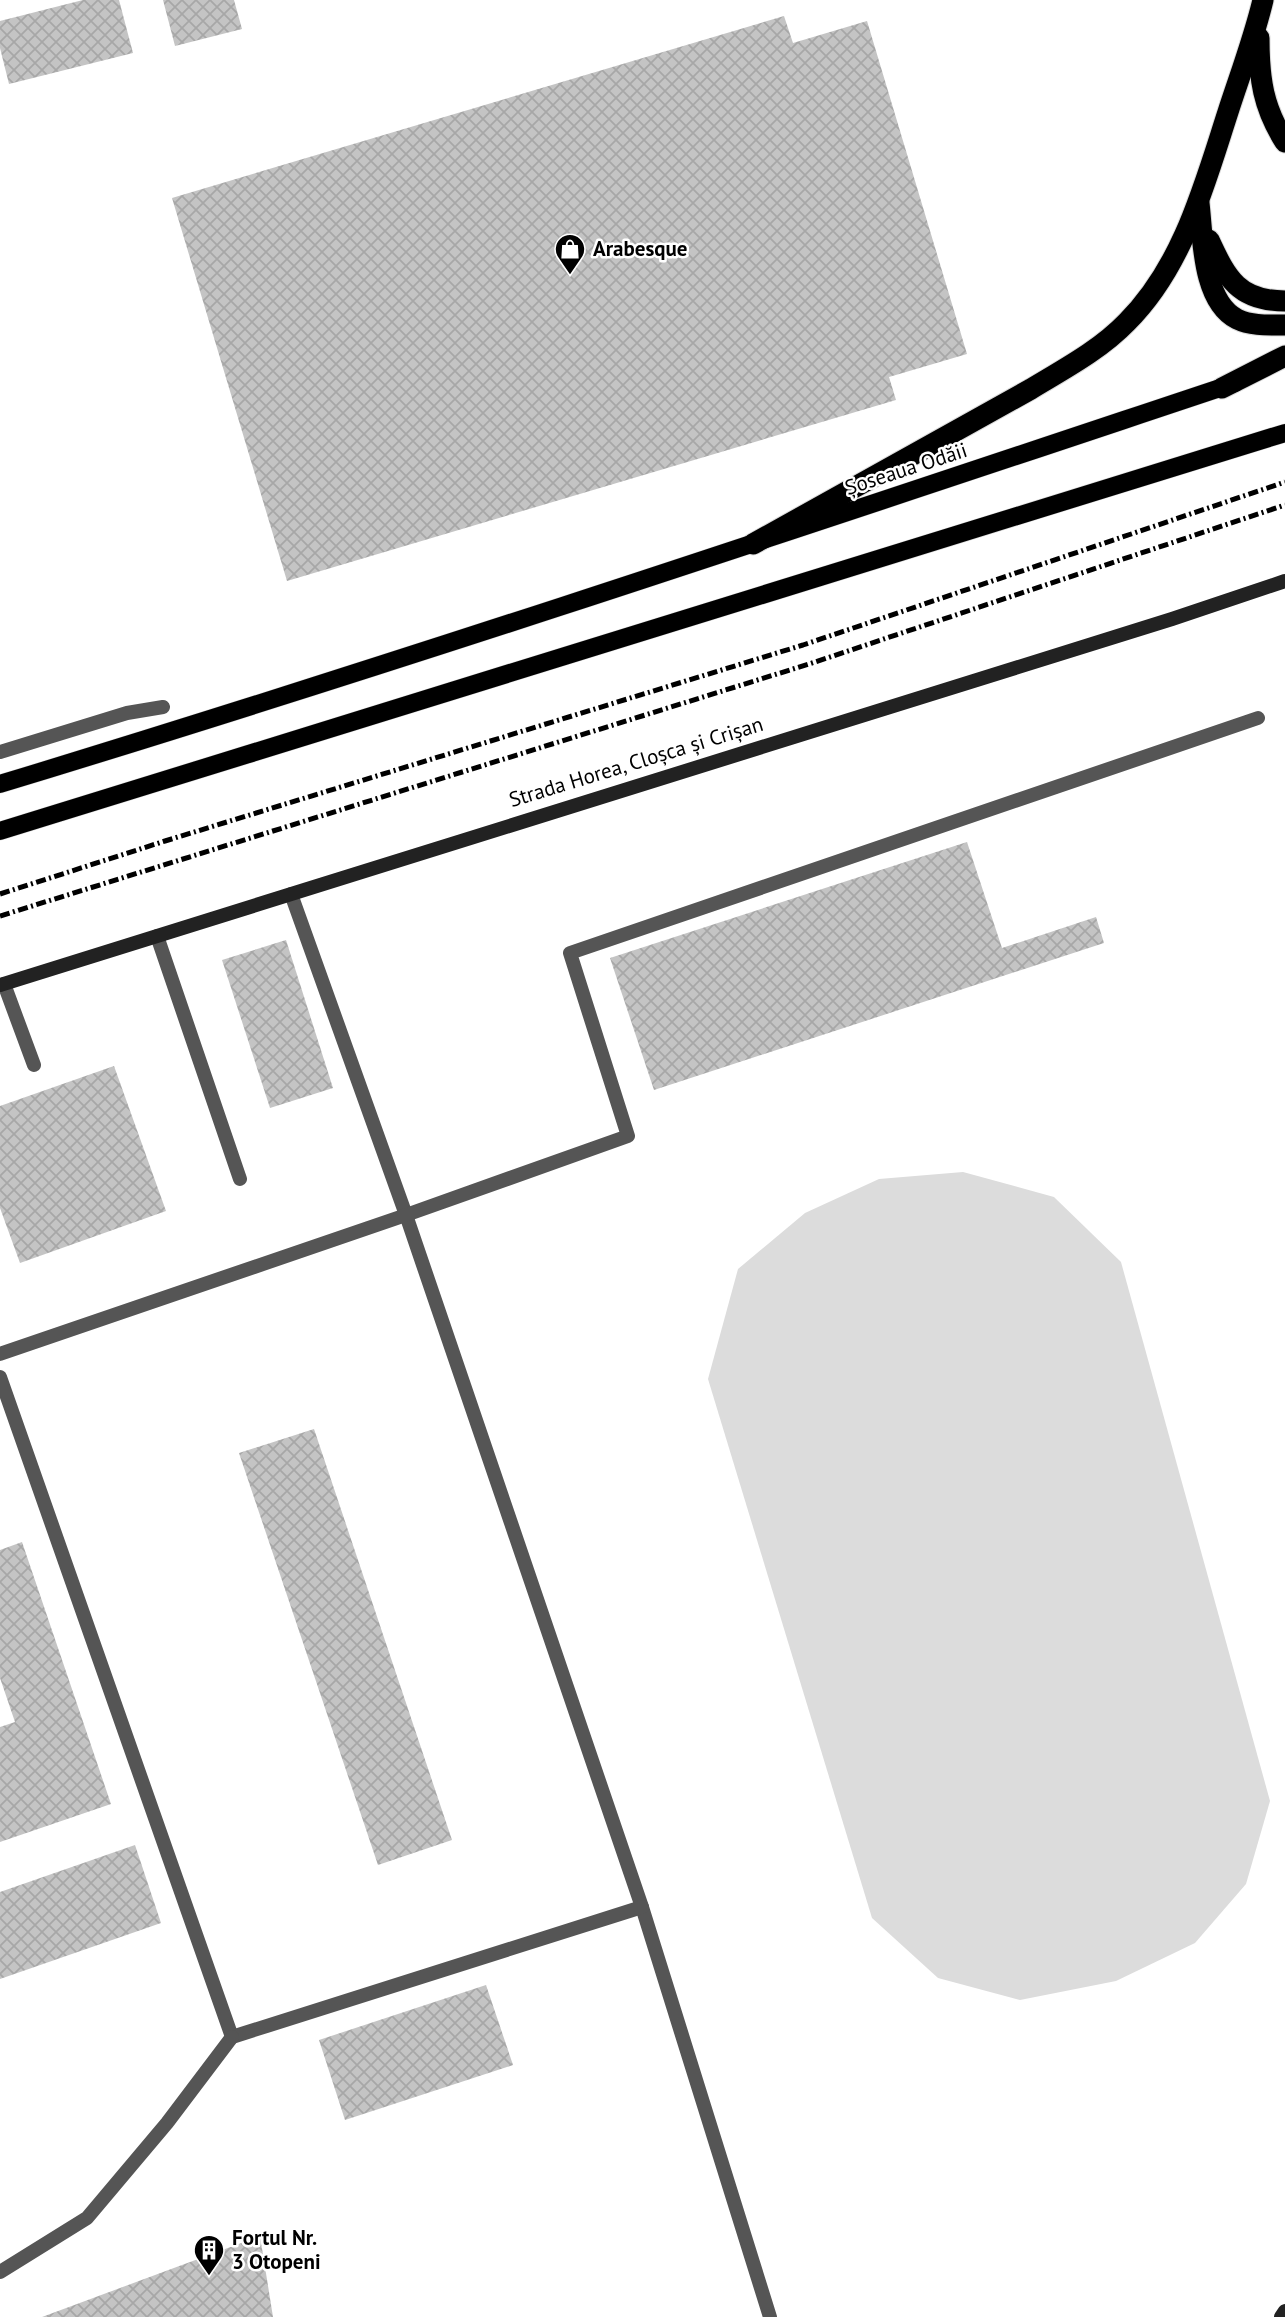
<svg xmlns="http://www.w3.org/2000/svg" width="1285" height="2317" viewBox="0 0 1285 2317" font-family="'PT Sans',sans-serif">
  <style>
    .pitch { fill: #dcdcdc }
    .building { fill: url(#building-cross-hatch) }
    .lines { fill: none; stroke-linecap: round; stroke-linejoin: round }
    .primary-casing { stroke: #dbdbdb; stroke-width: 19 }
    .highway-casing { stroke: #dbdbdb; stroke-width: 23 }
    .lane { stroke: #555; stroke-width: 14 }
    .secondary { stroke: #222; stroke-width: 14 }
    .primary { stroke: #000; stroke-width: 18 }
    .highway { stroke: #000; stroke-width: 21 }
    .rail { stroke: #000; stroke-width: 5; stroke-dasharray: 10 3.5 2 3.5; stroke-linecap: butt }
    .labels { text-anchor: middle; stroke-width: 5; stroke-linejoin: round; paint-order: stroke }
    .poi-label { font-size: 21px; font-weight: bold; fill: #000; stroke: #fff; text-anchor: start }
    .street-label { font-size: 21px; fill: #000; stroke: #fff }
  </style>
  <defs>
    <pattern id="building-cross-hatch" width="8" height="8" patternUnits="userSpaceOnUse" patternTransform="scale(1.75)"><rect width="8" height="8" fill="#c4c4c4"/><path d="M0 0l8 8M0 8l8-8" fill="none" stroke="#a7a7a7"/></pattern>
  </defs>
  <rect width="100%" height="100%" fill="#fff"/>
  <path class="pitch" d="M963 1172 1054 1197 1121 1262 1270 1801 1246 1884 1195 1943 1116 1981 1020 2000 938 1978 872 1918 708 1379 738 1269 805 1213 879 1179Z"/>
  <g class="building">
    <path d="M83 0H119L133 53 9 84 0 48V21Z"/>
    <path d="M163 0H234L242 29 175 46Z"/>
    <path d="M784 16 793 43 867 21 967 354 889 377 896 400 287 581 172 198Z"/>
    <path d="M967 842 1002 948 1096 917 1104 943 654 1090 610 958Z"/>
    <path d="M286 940 333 1088 270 1108 222 960Z"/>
    <path d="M114 1066 166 1211 20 1263 0 1208V1106Z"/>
    <path d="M314 1429 452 1840 378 1865 239 1453Z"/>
    <path d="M22 1542 111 1804 0 1842V1727L15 1722 0 1678V1550Z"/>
    <path d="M135 1845 161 1923 0 1979V1892Z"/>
    <path d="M486 1985 513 2065 345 2120 319 2040Z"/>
    <path d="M260 2236 273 2317H42Z"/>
  </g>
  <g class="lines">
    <g class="primary-casing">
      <g id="primary">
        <path d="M0 784C414 658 824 520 1235 383"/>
        <path d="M0 831 1285 433"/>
      </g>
    </g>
    <g class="highway-casing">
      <g id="highway">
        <path d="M1259 38C1259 79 1263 107 1285 142"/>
        <path d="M1199 203C1203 237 1202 301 1237 319 1251 326 1269 325 1285 325"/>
        <path d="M1209 240C1227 279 1239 301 1285 301"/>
        <path d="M1222 388 1285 356"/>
        <path d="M753 544 1031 389C1064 369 1100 350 1127 322 1183 266 1204 186 1228 112 1240 75 1254 38 1263 0"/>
      </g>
    </g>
    <g class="lane">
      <path d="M0 752 127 713 163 707"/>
      <path d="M291 894 406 1215 642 1907 770 2317"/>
      <path d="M157 936 240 1179"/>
      <path d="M4 984 34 1065"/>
      <path d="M0 1354 406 1215 628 1136 570 953 1258 718"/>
      <path d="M0 1377 232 2037 642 1907"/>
      <path d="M0 2272 87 2218 167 2123 232 2037"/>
    </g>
    <g class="secondary">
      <path d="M0 985 1172 619 1285 581"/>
      <path d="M1281 2317 1285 2311"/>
    </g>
    <use href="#primary" class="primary"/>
    <use href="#highway" class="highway"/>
    <g class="rail">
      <path d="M0 894 165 841 803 645 1285 482"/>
      <path d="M0 916 809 664 1285 505"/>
    </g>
  </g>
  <defs>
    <g id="shop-pin" transform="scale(1.575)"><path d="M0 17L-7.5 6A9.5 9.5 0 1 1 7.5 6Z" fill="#000" stroke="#fff"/><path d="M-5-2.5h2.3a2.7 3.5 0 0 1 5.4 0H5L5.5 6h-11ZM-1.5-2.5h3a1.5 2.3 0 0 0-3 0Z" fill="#fff"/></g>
    <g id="building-pin" transform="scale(1.575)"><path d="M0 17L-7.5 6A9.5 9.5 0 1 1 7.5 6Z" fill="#000" stroke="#fff"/><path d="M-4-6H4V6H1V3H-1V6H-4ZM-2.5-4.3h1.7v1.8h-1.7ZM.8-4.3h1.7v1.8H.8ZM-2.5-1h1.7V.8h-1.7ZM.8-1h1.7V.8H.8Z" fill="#fff"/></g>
  </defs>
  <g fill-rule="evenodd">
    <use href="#shop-pin" x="570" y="249"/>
    <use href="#building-pin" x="209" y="2250"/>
  </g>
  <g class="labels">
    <g class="poi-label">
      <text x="593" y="256">Arabesque</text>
      <text x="232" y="2245">Fortul Nr.<tspan x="232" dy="24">3 Otopeni</tspan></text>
    </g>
    <g class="street-label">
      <text transform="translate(906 469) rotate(-18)" y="7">Șoseaua Odăii</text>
      <text transform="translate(636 762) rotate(-17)" y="7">Strada Horea, Cloșca și Crișan</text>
    </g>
  </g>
</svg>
